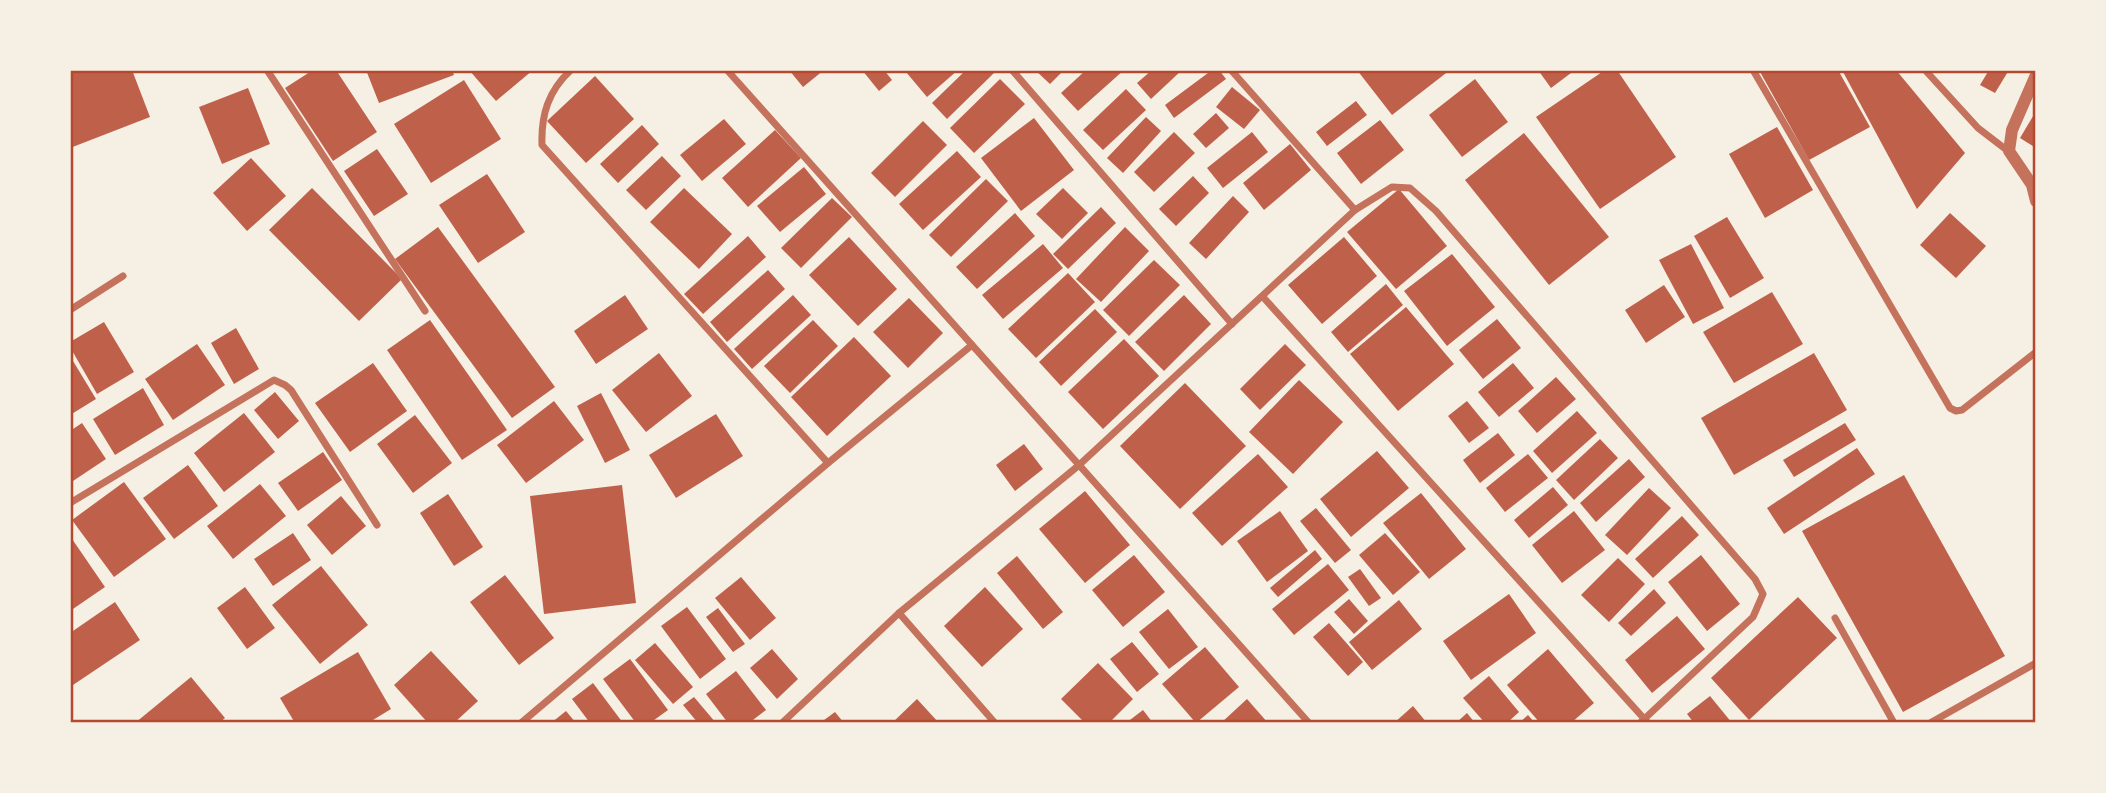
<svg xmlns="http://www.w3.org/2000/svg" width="2106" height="793" viewBox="0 0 2106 793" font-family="Arial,sans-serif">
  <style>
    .building { fill: #bf614a }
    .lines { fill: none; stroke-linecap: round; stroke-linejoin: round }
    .minor { stroke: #c5725c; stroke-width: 7 }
    .tertiary { stroke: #c5725c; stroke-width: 12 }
    .neatline { fill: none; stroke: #b5482f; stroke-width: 2.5 }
  </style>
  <rect width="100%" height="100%" fill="#f6efe4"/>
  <g class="building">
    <path d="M70 70H132L150 117 70 148Z"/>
    <path d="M313 70H336L377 132 333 161 285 88Z"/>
    <path d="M366 70H452L454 75 379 103Z"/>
    <path d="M469 70H533L496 101Z"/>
    <path d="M789 70H824L803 87Z"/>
    <path d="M862 70H884L892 80 879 91Z"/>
    <path d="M908 70H958L927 97 906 72Z"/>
    <path d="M966 70H992L995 72 947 119 932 103Z"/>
    <path d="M1035 70H1064L1050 84Z"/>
    <path d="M1086 70H1124L1078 111 1061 93Z"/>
    <path d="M1152 70H1182L1151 99 1137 83Z"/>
    <path d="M1212 70H1219L1226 79 1174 118 1165 105Z"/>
    <path d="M1357 70H1450L1392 115Z"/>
    <path d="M1538 70H1575L1551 88Z"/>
    <path d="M1605 70H1617L1676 157 1600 209 1536 117Z"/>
    <path d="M1759 70H1838L1870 127 1809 160Z"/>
    <path d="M1842 70H1896L1965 153 1917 209Z"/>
    <path d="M1989 70H2009L1995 93 1980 85Z"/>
    <path d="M595 76 634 119 586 163 547 121Z"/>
    <path d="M1000 79 1025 104 974 153 950 128Z"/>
    <path d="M1475 79 1508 122 1462 157 1429 115Z"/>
    <path d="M464 80 501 139 431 183 394 124Z"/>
    <path d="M1232 87 1260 110 1244 129 1216 107Z"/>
    <path d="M248 88 270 144 222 164 199 107Z"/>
    <path d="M1126 89 1146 110 1103 150 1083 130Z"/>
    <path d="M1356 101 1367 115 1327 146 1316 132Z"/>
    <path d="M2036 111V148L2020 138Z"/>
    <path d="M1216 113 1229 128 1206 148 1193 134Z"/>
    <path d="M1146 117 1161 131 1123 173 1107 158Z"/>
    <path d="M1034 118 1074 170 1021 211 981 158Z"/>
    <path d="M724 119 746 144 702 181 680 155Z"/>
    <path d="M1380 120 1404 150 1361 184 1337 153Z"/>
    <path d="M923 121 947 145 895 197 871 173Z"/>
    <path d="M642 125 659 144 618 183 600 164Z"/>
    <path d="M1777 127 1813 190 1765 218 1729 154Z"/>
    <path d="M775 130 801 158 748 207 722 178Z"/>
    <path d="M1174 132 1195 153 1154 192 1134 172Z"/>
    <path d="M1252 132 1268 152 1223 188 1207 168Z"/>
    <path d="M1524 133 1609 237 1549 285 1465 180Z"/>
    <path d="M1290 144 1311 170 1264 210 1243 183Z"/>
    <path d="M377 149 408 194 374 216 344 171Z"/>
    <path d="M957 151 981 177 923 230 899 204Z"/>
    <path d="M662 156 681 176 646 210 626 190Z"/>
    <path d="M251 158 286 196 247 231 213 193Z"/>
    <path d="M804 167 826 194 780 232 757 206Z"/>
    <path d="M487 174 525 232 478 263 439 205Z"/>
    <path d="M1193 176 1209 193 1176 226 1159 209Z"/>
    <path d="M986 179 1008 201 951 257 929 235Z"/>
    <path d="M312 188 402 279 359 321 269 230Z"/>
    <path d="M684 188 732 234 699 269 650 222Z"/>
    <path d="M1063 188 1088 213 1062 239 1036 214Z"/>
    <path d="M1399 189 1447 246 1396 289 1347 232Z"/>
    <path d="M1233 196 1249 212 1206 259 1189 243Z"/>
    <path d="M832 198 852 217 801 268 781 248Z"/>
    <path d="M1101 207 1116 223 1068 269 1053 254Z"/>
    <path d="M1015 213 1035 236 977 289 956 267Z"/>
    <path d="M1950 213 1986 246 1956 278 1920 245Z"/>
    <path d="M1727 217 1764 278 1730 298 1694 236Z"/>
    <path d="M438 227 555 387 512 418 395 259Z"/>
    <path d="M1125 227 1149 251 1101 302 1076 279Z"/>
    <path d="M748 236 766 257 703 314 684 294Z"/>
    <path d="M849 237 897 289 858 326 809 275Z"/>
    <path d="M1344 237 1377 276 1322 324 1288 285Z"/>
    <path d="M1043 244 1063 268 1003 319 982 295Z"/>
    <path d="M1691 244 1724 308 1693 324 1659 260Z"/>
    <path d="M1452 254 1495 307 1447 346 1404 291Z"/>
    <path d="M1154 260 1180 285 1129 336 1103 310Z"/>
    <path d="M768 270 785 289 727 342 710 322Z"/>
    <path d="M1068 273 1095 302 1036 358 1008 329Z"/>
    <path d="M1386 284 1403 305 1348 352 1331 332Z"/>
    <path d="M1664 285 1685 317 1646 343 1625 310Z"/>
    <path d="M1772 292 1803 344 1734 383 1703 332Z"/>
    <path d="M625 295 648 329 596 364 574 331Z"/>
    <path d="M793 295 811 315 752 369 734 349Z"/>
    <path d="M1184 295 1211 324 1164 371 1135 342Z"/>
    <path d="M909 298 943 333 908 368 873 332Z"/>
    <path d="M1406 307 1454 364 1398 411 1350 354Z"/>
    <path d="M1095 309 1117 332 1061 386 1039 362Z"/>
    <path d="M1497 319 1521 348 1483 379 1459 350Z"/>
    <path d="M430 320 507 430 462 460 387 350Z"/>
    <path d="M813 320 838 346 790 393 764 366Z"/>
    <path d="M104 322 134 372 97 394 70 347V342Z"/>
    <path d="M236 328 259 369 234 384 211 343Z"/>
    <path d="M854 337 891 376 827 436 791 397Z"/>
    <path d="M1124 339 1159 376 1103 429 1068 392Z"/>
    <path d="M197 344 225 385 173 420 145 379Z"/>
    <path d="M1285 344 1306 365 1260 410 1240 389Z"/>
    <path d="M659 353 692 396 646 432 612 390Z"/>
    <path d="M1814 353 1847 410 1734 475 1701 418Z"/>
    <path d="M70 356 96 399 70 415Z"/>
    <path d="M373 363 407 411 350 452 315 403Z"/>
    <path d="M1513 363 1534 388 1499 417 1478 392Z"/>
    <path d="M1556 377 1576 399 1537 433 1518 411Z"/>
    <path d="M1299 380 1343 422 1293 474 1249 432Z"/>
    <path d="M1185 383 1246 446 1180 509 1120 446Z"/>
    <path d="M143 388 164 425 115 455 93 419Z"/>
    <path d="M275 392 299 421 278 439 254 410Z"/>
    <path d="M601 393 630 450 605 463 577 406Z"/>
    <path d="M554 401 584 440 526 483 497 445Z"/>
    <path d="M1467 401 1489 428 1469 443 1448 416Z"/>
    <path d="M1577 411 1597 433 1552 473 1533 451Z"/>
    <path d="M244 413 275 452 224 492 194 453Z"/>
    <path d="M716 414 743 456 676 498 649 455Z"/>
    <path d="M415 415 452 463 413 493 377 444Z"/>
    <path d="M82 423 106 459 70 483V431Z"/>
    <path d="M1845 423 1856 440 1794 477 1783 460Z"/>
    <path d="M1498 433 1515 455 1480 483 1463 460Z"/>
    <path d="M1600 439 1618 458 1574 500 1556 480Z"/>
    <path d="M1024 444 1043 469 1015 491 996 465Z"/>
    <path d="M1857 448 1875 474 1784 534 1767 508Z"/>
    <path d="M1377 451 1409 488 1351 537 1320 499Z"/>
    <path d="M323 452 342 480 298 511 278 483Z"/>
    <path d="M1258 454 1288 487 1222 546 1192 513Z"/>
    <path d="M1528 454 1548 478 1505 512 1486 488Z"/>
    <path d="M1629 459 1645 477 1596 522 1580 503Z"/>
    <path d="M188 465 218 506 174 539 143 498Z"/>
    <path d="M1904 475 2005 656 1903 712 1802 531Z"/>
    <path d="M124 482 166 539 114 577 72 520Z"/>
    <path d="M260 484 286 516 233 559 207 526Z"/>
    <path d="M622 485 636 603 544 614 530 496Z"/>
    <path d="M1553 487 1568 505 1529 538 1514 520Z"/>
    <path d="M1649 488 1671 508 1627 555 1605 535Z"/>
    <path d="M1085 491 1130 545 1085 583 1039 529Z"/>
    <path d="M1421 493 1466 549 1429 579 1383 523Z"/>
    <path d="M448 494 483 547 454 566 420 513Z"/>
    <path d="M341 496 366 526 332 555 307 525Z"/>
    <path d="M1316 508 1351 550 1335 563 1300 521Z"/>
    <path d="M1280 511 1308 551 1267 582 1237 541Z"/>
    <path d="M1574 511 1605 550 1562 583 1532 545Z"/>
    <path d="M1682 516 1699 535 1653 578 1635 559Z"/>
    <path d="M293 533 311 560 273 586 254 559Z"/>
    <path d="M1385 533 1420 572 1393 595 1359 555Z"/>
    <path d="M70 536 105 587 70 611Z"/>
    <path d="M1315 550 1322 559 1278 597 1270 588Z"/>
    <path d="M1134 555 1165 592 1123 627 1092 590Z"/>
    <path d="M1701 555 1740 604 1707 631 1668 582Z"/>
    <path d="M1017 556 1063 612 1043 629 997 573Z"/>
    <path d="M1618 558 1645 584 1609 622 1581 595Z"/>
    <path d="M1328 564 1349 590 1294 635 1272 609Z"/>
    <path d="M321 566 368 625 320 664 272 605Z"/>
    <path d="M1360 569 1381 598 1369 606 1348 577Z"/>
    <path d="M505 575 554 638 519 665 470 602Z"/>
    <path d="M741 577 776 618 750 640 715 598Z"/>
    <path d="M245 587 275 628 247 649 217 608Z"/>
    <path d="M985 587 1023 629 982 667 944 626Z"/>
    <path d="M1654 589 1666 603 1631 636 1618 623Z"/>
    <path d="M1509 594 1536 633 1471 680 1443 641Z"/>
    <path d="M1798 597 1837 638 1749 720 1711 678Z"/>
    <path d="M1349 599 1368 621 1354 634 1334 612Z"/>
    <path d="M1399 600 1422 629 1372 670 1349 642Z"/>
    <path d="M115 602 140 640 70 687V633Z"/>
    <path d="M687 607 726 659 700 679 661 626Z"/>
    <path d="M718 608 745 644 733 652 706 617Z"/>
    <path d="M1168 609 1198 647 1169 669 1139 632Z"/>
    <path d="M1677 616 1705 649 1652 693 1625 660Z"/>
    <path d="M1329 623 1363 662 1348 676 1313 637Z"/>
    <path d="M1132 642 1159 674 1137 692 1110 659Z"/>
    <path d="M655 643 693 687 673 704 635 660Z"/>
    <path d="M1205 647 1239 687 1196 723 1162 684Z"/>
    <path d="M772 649 798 679 777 699 750 668Z"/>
    <path d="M1548 649 1594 703 1571 723H1540L1507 685Z"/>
    <path d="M431 651 478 701 454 723H428L394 685Z"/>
    <path d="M358 652 391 709 368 723H295L280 698Z"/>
    <path d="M630 659 668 710 650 723H636L603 679Z"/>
    <path d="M1098 663 1133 699 1109 723H1085L1061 699Z"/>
    <path d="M736 671 766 710 749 723H728L706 694Z"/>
    <path d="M1489 676 1519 712 1507 723H1485L1463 698Z"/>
    <path d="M191 677 225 718 219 723H135Z"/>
    <path d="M593 683 623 723H590L572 699Z"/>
    <path d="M1710 696 1732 723H1694L1687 714Z"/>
    <path d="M694 697 716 723H698L683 705Z"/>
    <path d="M917 699 939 723H892Z"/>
    <path d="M1247 699 1268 723H1221Z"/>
    <path d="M1413 706 1427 723H1394Z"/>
    <path d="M1143 710 1153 723H1126Z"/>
    <path d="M566 711 576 723H551Z"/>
    <path d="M835 712 844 723H820Z"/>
    <path d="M1467 713 1475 723H1456Z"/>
    <path d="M1528 715 1535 723H1519Z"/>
  </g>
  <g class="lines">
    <g class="minor">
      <path d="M267 70 425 311"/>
      <path d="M571 70C548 91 541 115 542 145L828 463"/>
      <path d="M727 70 1309 723"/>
      <path d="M1012 70 1232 324"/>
      <path d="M1231 70 1355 210"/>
      <path d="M1753 70 1950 408 1956 411 1962 410 2036 352"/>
      <path d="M1925 70 1978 128 2008 151"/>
      <path d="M1263 297 1648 723"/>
      <path d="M70 310 123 276"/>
      <path d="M70 503 274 380 285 385 291 390 377 525"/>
      <path d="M899 613 995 723"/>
      <path d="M1835 618 1894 723"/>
      <path d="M521 723 828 463 972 345"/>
      <path d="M782 723 899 613 1078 466 1355 210 1392 187 1410 188 1436 211 1755 579 1763 594 1753 617 1640 723"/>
      <path d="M1930 723 2036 663"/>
    </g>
    <path class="tertiary" d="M2036 75 2012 130 2009 151 2032 185 2036 201"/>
  </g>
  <rect width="2106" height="793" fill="none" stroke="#f6efe4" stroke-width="144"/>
  <rect x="72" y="72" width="1962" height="649" class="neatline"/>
</svg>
